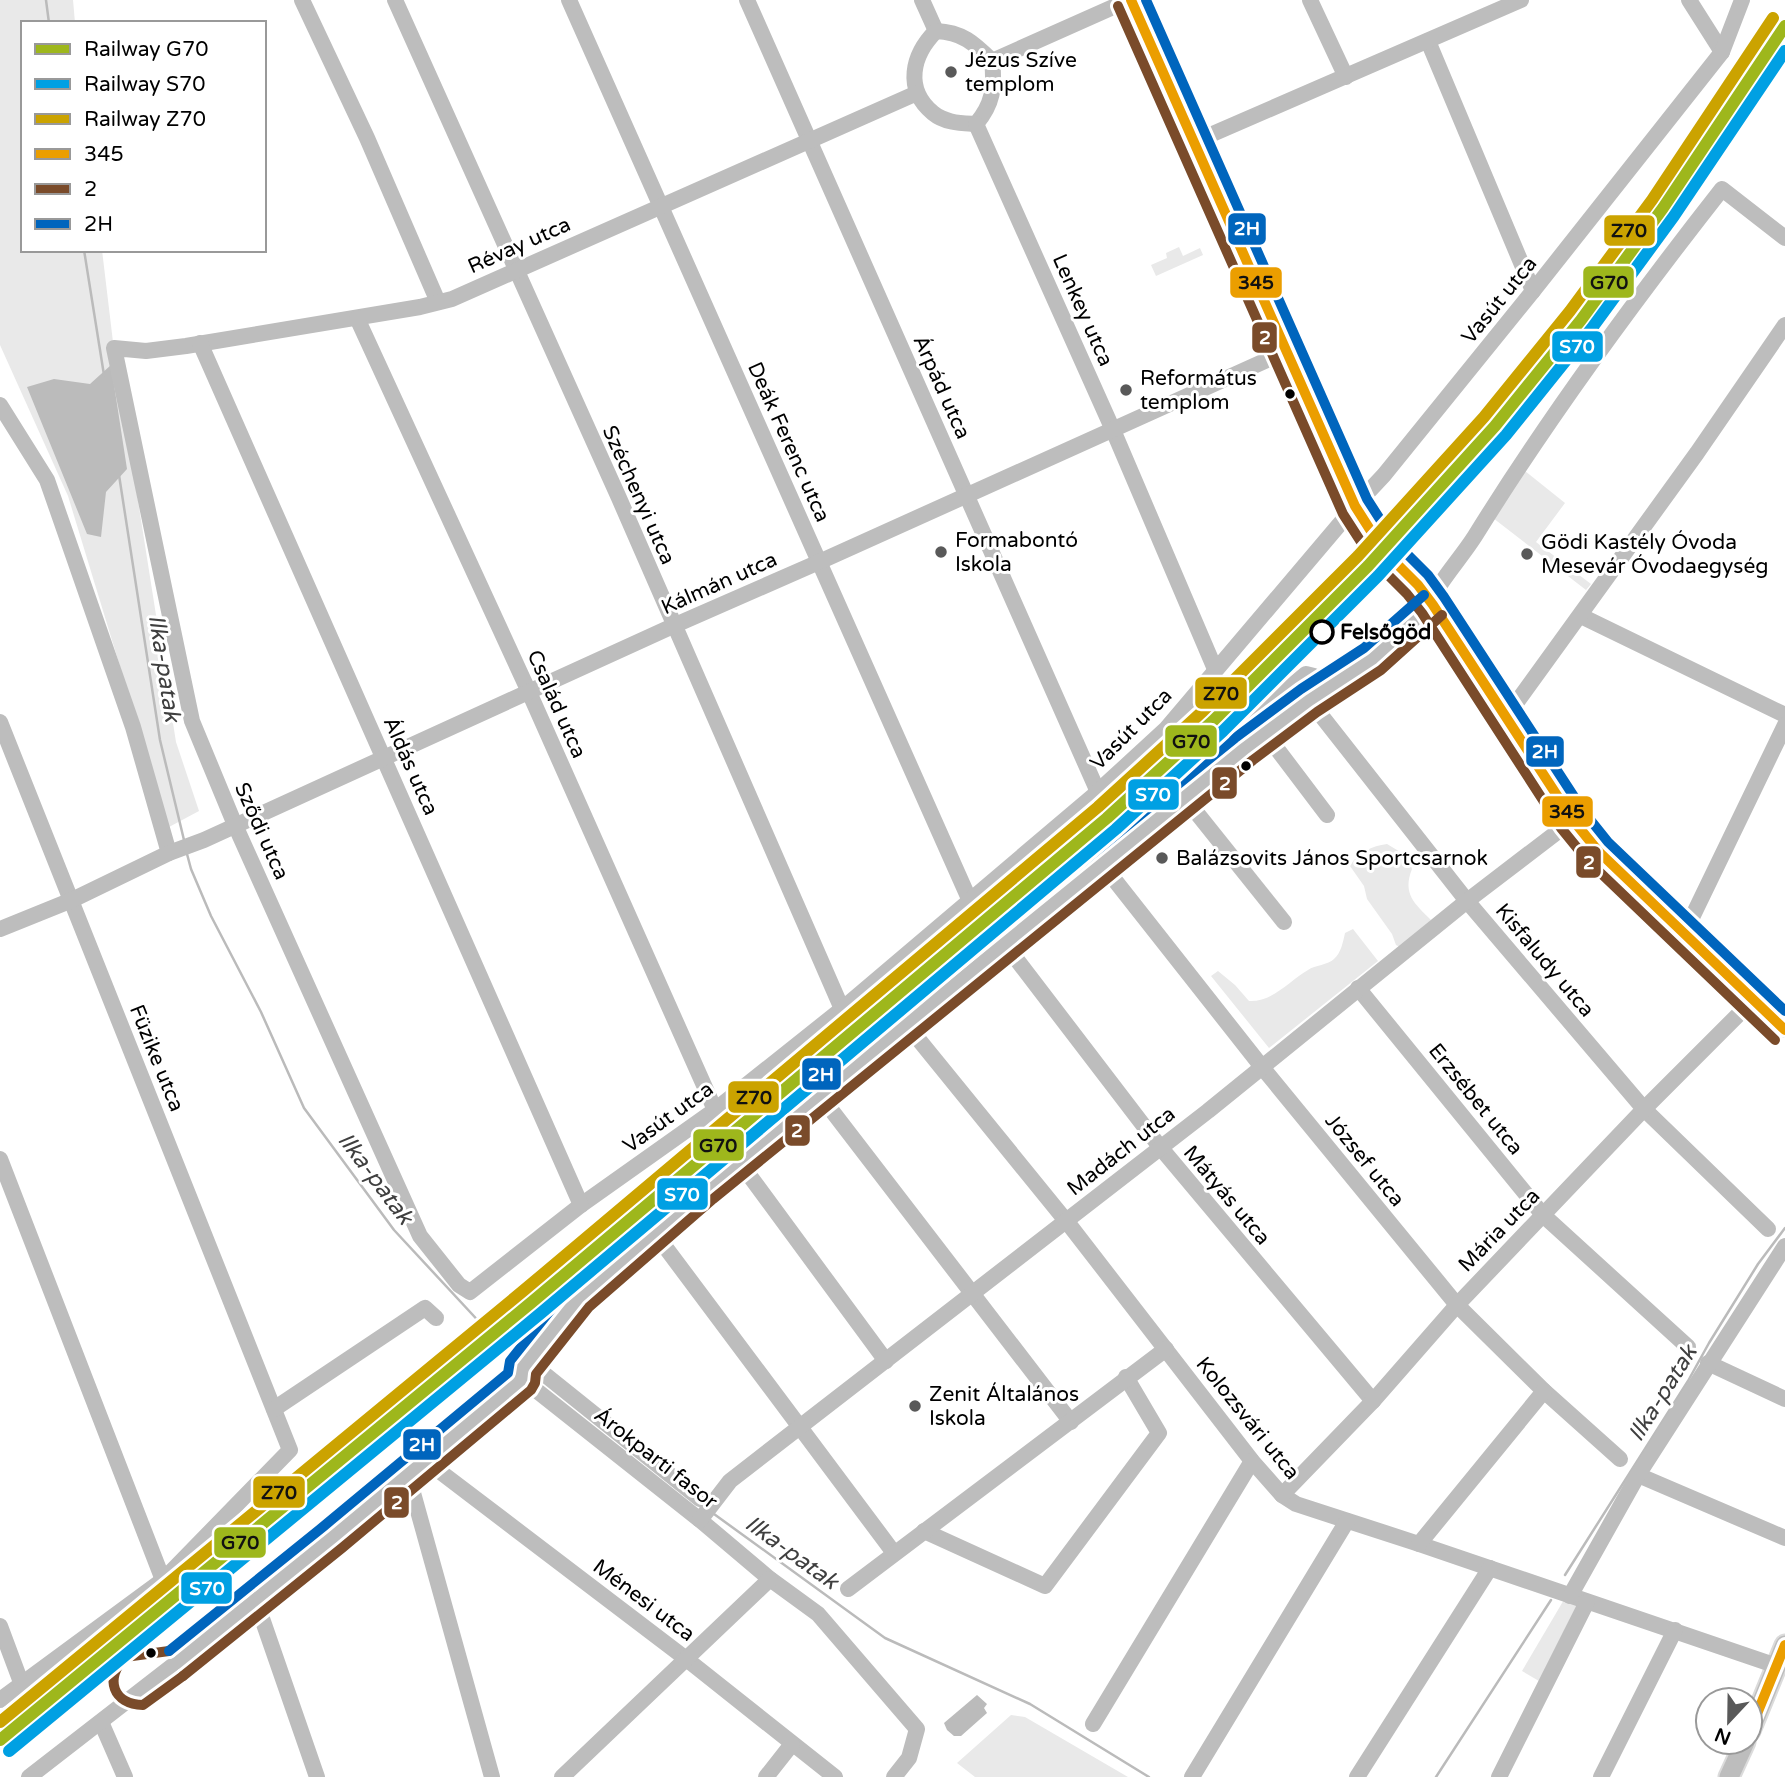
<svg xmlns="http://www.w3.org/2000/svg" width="1785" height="1777" viewBox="0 0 1785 1777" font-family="'Varela Round',sans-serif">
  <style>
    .green { fill: #e9e9e9 }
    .water { fill: #bbb }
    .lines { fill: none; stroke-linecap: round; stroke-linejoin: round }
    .stream { stroke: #bbb; stroke-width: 2.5 }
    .major-casing { stroke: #dbdbdb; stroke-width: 23 }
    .minor { stroke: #bdbdbd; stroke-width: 16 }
    .major { stroke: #bdbdbd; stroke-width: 19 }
    .bus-1-casing { stroke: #fff; stroke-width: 16 }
    .bus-2-casing { stroke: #fff; stroke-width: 16 }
    .bus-3-casing { stroke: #fff; stroke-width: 16 }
    .bus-1 { stroke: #eb9e00; stroke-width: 10 }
    .bus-2 { stroke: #7a4b2a; stroke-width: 10 }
    .bus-3 { stroke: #0065bd; stroke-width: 10 }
    .rail-1-casing { stroke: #fff; stroke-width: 18 }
    .rail-2-casing { stroke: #fff; stroke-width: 18 }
    .rail-3-casing { stroke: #fff; stroke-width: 18 }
    .rail-1 { stroke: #9eb71c; stroke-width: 12 }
    .rail-2 { stroke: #00a0e3; stroke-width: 12 }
    .rail-3 { stroke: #cba300; stroke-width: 12 }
    .poi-dot { fill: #595959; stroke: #fff; stroke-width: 2.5 }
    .bus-dot { fill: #000; stroke: #fff; stroke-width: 2.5 }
    .stop-dot { fill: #fff; stroke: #000; stroke-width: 3.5 }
    .labels { text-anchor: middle; stroke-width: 6; stroke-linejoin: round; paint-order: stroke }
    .poi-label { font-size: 21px; fill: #000; stroke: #fff; text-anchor: start }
    .street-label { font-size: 21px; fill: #000; stroke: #fff }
    .stop-label { font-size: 21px; font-weight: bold; fill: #000; stroke: #fff; text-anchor: start }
    .water-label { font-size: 23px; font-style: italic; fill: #3f3f3f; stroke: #fff }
    .line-badge { stroke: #fff; stroke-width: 2.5 }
    .badge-label { font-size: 19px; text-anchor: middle; font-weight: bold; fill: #fff }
    .pale-badge-label { font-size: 19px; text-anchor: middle; font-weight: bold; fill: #111 }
  </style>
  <rect width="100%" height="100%" fill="#fff"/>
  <g class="green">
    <path d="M0 0H73L75 23H23V250H102L113 342 176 742 199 811 169 827 68 496 0 345Z"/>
    <path d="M1179 247 1183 256 1200 248 1203 255 1156 276 1151 265 1167 258 1166 253Z"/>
    <path d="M1525 471 1565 503 1536 542 1591 584 1586 590 1493 518Z"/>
    <path d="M1387 844 1407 856 1412 869C1402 894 1415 904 1431 920L1400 947 1396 945 1392 934 1367 899 1364 886 1350 866C1358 852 1372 846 1387 844Z"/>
    <path d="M1353 929 1378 961 1269 1048 1211 976 1218 971 1235 985 1249 1001C1273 1002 1289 981 1308 970 1315 965 1328 965 1334 959 1341 953 1343 942 1345 933Z"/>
    <path d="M1565 1598 1577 1605 1539 1681 1522 1671Z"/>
    <path d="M1011 1715 1025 1717 1128 1777H975L957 1763Z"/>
  </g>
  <g class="water">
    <path d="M111 365 127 469 106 492 101 537 87 534 27 387 54 379 90 384Z"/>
    <path d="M977 1695 987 1704 984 1708 987 1713 961 1736H954L947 1730 944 1723Z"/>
  </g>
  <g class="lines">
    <g class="stream">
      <path d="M46 0 49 23"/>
      <path d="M84 250 104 375"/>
      <path d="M119 475 160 740 184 840"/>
      <path d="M187 854 191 869 211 916 261 1012 304 1108 394 1230 484 1327 519 1360"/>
      <path d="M714 1514 885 1638 1030 1704 1149 1777"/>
      <path d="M1565 1575 1688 1381 1709 1343 1758 1264 1785 1228"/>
      <path d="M1436 1777 1551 1600"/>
    </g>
    <g class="major-casing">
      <g id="major">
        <path d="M1750 1731 1785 1645"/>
        <path d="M1729 1777 1745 1742"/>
      </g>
    </g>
    <g class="minor">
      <path d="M302 0 367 138 438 302"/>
      <path d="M395 0 619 498 842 1009"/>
      <path d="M569 0 970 901"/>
      <path d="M747 0 1098 792"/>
      <path d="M922 0 936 31"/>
      <path d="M1131 0 1355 506 1383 550 1418 585 1433 605 1573 820 1598 851 1785 1030"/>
      <path d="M1310 0 1346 77"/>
      <path d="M1689 0 1722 52"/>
      <path d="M936 31C962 32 974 43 992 61 995 87 993 104 976 124 961 123 945 123 933 113 904 89 912 55 936 31Z"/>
      <path d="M1428 41 1533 291"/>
      <path d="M992 61 1129 0"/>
      <path d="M917 93 452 299 420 307 186 346 146 351 114 348 192 721 235 825 420 1236 459 1285 470 1292 581 1205 715 1110 842 1009 1093 796 1166 729 1355 506 1384 475 1533 291 1722 52 1742 0"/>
      <path d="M976 124 1113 430 1215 669"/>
      <path d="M1194 142 1521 0"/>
      <path d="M357 318 529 692 715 1110"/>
      <path d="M200 343 581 1205"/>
      <path d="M0 405 47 480 133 727 169 853"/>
      <path d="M1430 601C1442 578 1461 558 1475 536 1550 415 1634 301 1722 189L1785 238"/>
      <path d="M1581 616 1785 715"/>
      <path d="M1309 700 1467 901 1644 1109 1768 1229"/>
      <path d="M1506 717 1697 453 1785 325"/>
      <path d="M0 722 290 1450 163 1580 0 1700"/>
      <path d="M1265 733 1327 815"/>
      <path d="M1248 746 1245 735V717L1253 710 1271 703 1306 674 1314 676 1328 688"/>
      <path d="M1184 797 1284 922"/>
      <path d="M1102 864 1262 1067 1457 1305 1544 1391 1620 1459"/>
      <path d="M0 929 72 900 169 853 204 840 673 626 819 562 1287 351"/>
      <path d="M1684 934 1785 725"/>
      <path d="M1004 943 1160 1147 1373 1401"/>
      <path d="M1358 988 1543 1215 1688 1347"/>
      <path d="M906 1024 1071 1227 1252 1461 1282 1495 1296 1504 1419 1544 1777 1666"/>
      <path d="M819 1094 1071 1422"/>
      <path d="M0 1159 163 1580"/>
      <path d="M738 1160 886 1361"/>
      <path d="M654 1232 894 1553"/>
      <path d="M528 1361 700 1499 712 1503"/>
      <path d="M1708 1363 1785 1399"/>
      <path d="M522 1379 700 1520 770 1579 818 1614 917 1729 909 1758 894 1777"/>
      <path d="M274 1409 425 1308 436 1318"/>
      <path d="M426 1461 685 1658 835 1777"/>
      <path d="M408 1475 492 1777"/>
      <path d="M1638 1475 1785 1538"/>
      <path d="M1282 1495 1373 1401 1457 1305 1644 1109 1753 1000"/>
      <path d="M700 1520 730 1481 1208 1111 1467 901 1573 820"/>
      <path d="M924 1531 1045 1586 1159 1433 1126 1377"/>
      <path d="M1419 1544 1544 1391"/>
      <path d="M848 1589 1166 1349"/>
      <path d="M1570 1596 1638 1475 1785 1246"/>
      <path d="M256 1601 317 1777"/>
      <path d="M0 1626 22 1685"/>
      <path d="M101 1722 125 1777"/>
      <path d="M1093 1724 1252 1461"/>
      <path d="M29 1777 256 1601 522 1379V1369L579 1297 704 1188 1244 749 1309 700 1373 659 1433 605"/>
      <path d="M562 1777 770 1579"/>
      <path d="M766 1777 792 1744"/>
      <path d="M1192 1777 1347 1521"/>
      <path d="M1357 1777 1490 1568"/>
      <path d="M1499 1777 1587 1602"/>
      <path d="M1601 1777 1675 1630"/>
    </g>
    <use href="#major" class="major"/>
    <g class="bus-1-casing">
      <g id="bus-1">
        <path d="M1131 0 1355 506 1383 550 1418 585 1433 605 1573 820 1598 851 1785 1030"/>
        <path d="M1750 1731 1785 1645"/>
      </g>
    </g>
    <g class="bus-2-casing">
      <g id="bus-2">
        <path d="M1118 6 1343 514 1372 559 1407 594 1422 613 1561 828 1587 860 1775 1040"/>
        <path d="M169 1651 125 1657C104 1679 113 1704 143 1705L183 1676"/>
        <path d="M183 1676 342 1548 531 1390 535 1383 536 1374 589 1307 713 1199 1253 760 1317 712 1381 670 1442 615"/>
      </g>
    </g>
    <g class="bus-3-casing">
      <g id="bus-3">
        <path d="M1146 0 1367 499 1394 541 1428 575 1444 597 1584 812 1608 842 1785 1011"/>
        <path d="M169 1651 324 1526 508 1373 510 1361 569 1287 695 1177 1235 738 1301 689 1364 648 1424 595"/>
      </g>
    </g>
    <use href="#bus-1" class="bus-1"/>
    <use href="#bus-2" class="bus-2"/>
    <use href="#bus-3" class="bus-3"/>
    <g class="rail-1-casing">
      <path id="rail-1" d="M0 1740 532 1302 1107 818 1213 721 1368 566 1495 426 1581 320 1663 208 1785 26"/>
    </g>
    <g class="rail-2-casing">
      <path id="rail-2" d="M9 1751 541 1313 1116 829 1223 731 1378 576 1506 435 1592 328 1674 216 1785 51"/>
    </g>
    <g class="rail-3-casing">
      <path id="rail-3" d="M0 1722 523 1291 1098 807 1203 711 1358 556 1484 417 1570 311 1652 200 1773 18"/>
    </g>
    <use href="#rail-1" class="rail-1"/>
    <use href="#rail-2" class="rail-2"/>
    <use href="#rail-3" class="rail-3"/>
  </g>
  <g class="poi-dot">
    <circle cx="951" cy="72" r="7"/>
    <circle cx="1126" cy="390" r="7"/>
    <circle cx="941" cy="552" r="7"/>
    <circle cx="1527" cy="554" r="7"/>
    <circle cx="1162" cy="858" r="7"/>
    <circle cx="915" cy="1406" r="7"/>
  </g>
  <g class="bus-dot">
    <circle cx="1290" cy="394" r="6"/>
    <circle cx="1246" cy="766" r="6"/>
    <circle cx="151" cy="1653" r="6"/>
  </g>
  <circle class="stop-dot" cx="1322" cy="632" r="11"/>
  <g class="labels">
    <g class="poi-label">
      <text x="965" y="67">Jézus Szíve<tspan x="965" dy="24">templom</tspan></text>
      <text x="1140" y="385">Református<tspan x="1140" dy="24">templom</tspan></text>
      <text x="955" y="547">Formabontó<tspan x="955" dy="24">Iskola</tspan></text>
      <text x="1541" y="549">Gödi Kastély Óvoda<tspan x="1541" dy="24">Mesevár Óvodaegység</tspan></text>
      <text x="1176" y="865">Balázsovits János Sportcsarnok</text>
      <text x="929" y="1401">Zenit Általános<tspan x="929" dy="24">Iskola</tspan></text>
    </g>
    <g class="street-label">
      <text transform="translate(519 245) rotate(-24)" y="7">Révay utca</text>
      <text transform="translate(1499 300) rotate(-51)" y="7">Vasút utca</text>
      <text transform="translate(1083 310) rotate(66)" y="7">Lenkey utca</text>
      <text transform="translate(942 387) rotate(66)" y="7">Árpád utca</text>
      <text transform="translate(789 442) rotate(66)" y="7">Deák Ferenc utca</text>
      <text transform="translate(639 495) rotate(66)" y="7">Széchenyi utca</text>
      <text transform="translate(719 583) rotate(-24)" y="7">Kálmán utca</text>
      <text transform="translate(557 704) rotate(66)" y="7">Család utca</text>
      <text transform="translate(1131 729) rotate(-45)" y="7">Vasút utca</text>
      <text transform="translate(411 766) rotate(66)" y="7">Áldás utca</text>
      <text transform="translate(262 831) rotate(66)" y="7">Sződi utca</text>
      <text transform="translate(1545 960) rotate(50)" y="7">Kisfaludy utca</text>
      <text transform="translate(157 1058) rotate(68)" y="7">Füzike utca</text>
      <text transform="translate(1476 1099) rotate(51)" y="7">Erzsébet utca</text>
      <text transform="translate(668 1117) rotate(-36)" y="7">Vasút utca</text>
      <text transform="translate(1121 1151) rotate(-38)" y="7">Madách utca</text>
      <text transform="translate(1365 1160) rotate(51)" y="7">József utca</text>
      <text transform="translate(1227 1195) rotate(50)" y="7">Mátyás utca</text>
      <text transform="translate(1499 1230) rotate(-46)" y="7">Mária utca</text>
      <text transform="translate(1248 1418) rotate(51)" y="7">Kolozsvári utca</text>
      <text transform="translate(656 1458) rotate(38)" y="7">Árokparti fasor</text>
      <text transform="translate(644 1600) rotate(37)" y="7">Ménesi utca</text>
    </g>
    <g class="stop-label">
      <text x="1340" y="639">Felsőgöd</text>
    </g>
    <g class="water-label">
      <text transform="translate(165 668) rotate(81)" y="8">Ilka-patak</text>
      <text transform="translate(376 1178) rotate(53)" y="8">Ilka-patak</text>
      <text transform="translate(1662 1393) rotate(-58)" y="8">Ilka-patak</text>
      <text transform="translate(792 1552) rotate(36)" y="8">Ilka-patak</text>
    </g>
  </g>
  <g class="line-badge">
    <rect x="1227" y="212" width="40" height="34" rx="7" fill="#0065bd"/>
    <rect x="1603" y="214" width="53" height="33" rx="7" fill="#cba300"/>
    <rect x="1582" y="265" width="53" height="34" rx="7" fill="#9eb71c"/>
    <rect x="1229" y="266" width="54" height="33" rx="7" fill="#eb9e00"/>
    <rect x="1251" y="321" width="27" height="33" rx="7" fill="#7a4b2a"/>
    <rect x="1551" y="330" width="53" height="33" rx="7" fill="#00a0e3"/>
    <rect x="1194" y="676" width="54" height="34" rx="7" fill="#cba300"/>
    <rect x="1164" y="724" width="54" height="34" rx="7" fill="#9eb71c"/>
    <rect x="1525" y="735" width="40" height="33" rx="7" fill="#0065bd"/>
    <rect x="1211" y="766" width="27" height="34" rx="7" fill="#7a4b2a"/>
    <rect x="1127" y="778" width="53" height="33" rx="7" fill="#00a0e3"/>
    <rect x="1541" y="795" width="53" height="33" rx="7" fill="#eb9e00"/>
    <rect x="1575" y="845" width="27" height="34" rx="7" fill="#7a4b2a"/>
    <rect x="801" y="1057" width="41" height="34" rx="7" fill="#0065bd"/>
    <rect x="727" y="1080" width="53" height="34" rx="7" fill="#cba300"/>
    <rect x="784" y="1114" width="27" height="33" rx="7" fill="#7a4b2a"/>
    <rect x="692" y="1128" width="53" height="34" rx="7" fill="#9eb71c"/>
    <rect x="656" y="1177" width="53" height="34" rx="7" fill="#00a0e3"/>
    <rect x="402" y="1428" width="40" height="33" rx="7" fill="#0065bd"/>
    <rect x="252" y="1475" width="54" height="34" rx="7" fill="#cba300"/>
    <rect x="383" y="1486" width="27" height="33" rx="7" fill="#7a4b2a"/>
    <rect x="213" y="1526" width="54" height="33" rx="7" fill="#9eb71c"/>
    <rect x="180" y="1571" width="53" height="34" rx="7" fill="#00a0e3"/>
  </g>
  <g class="badge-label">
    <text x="1247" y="235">2H</text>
    <text x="1265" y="344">2</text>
    <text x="1577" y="353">S70</text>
    <text x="1545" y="758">2H</text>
    <text x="1225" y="790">2</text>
    <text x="1153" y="801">S70</text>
    <text x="1589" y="869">2</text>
    <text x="821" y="1081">2H</text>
    <text x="797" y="1137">2</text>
    <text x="682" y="1201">S70</text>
    <text x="422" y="1451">2H</text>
    <text x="397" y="1509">2</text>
    <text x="207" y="1595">S70</text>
  </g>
  <g class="pale-badge-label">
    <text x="1629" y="237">Z70</text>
    <text x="1609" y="289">G70</text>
    <text x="1256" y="289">345</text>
    <text x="1221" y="700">Z70</text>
    <text x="1191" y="748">G70</text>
    <text x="1567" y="818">345</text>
    <text x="754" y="1104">Z70</text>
    <text x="718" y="1152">G70</text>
    <text x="279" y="1499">Z70</text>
    <text x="240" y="1549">G70</text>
  </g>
  <rect x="21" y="21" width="245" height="231" fill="#ffffff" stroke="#999999" stroke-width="2"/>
  <rect x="35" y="44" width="35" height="10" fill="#9eb71c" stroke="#999999" stroke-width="2"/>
  <text x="84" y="56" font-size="21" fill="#000000">Railway G70</text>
  <rect x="35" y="79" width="35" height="10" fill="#00a0e3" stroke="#999999" stroke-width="2"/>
  <text x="84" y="91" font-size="21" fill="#000000">Railway S70</text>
  <rect x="35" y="114" width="35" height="10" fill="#cba300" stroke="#999999" stroke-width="2"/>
  <text x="84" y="126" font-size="21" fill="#000000">Railway Z70</text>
  <rect x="35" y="149" width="35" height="10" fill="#eb9e00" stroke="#999999" stroke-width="2"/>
  <text x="84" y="161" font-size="21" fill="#000000">345</text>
  <rect x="35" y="184" width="35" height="10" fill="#7a4b2a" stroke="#999999" stroke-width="2"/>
  <text x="84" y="196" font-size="21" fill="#000000">2</text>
  <rect x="35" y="219" width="35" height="10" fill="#0065bd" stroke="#999999" stroke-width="2"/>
  <text x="84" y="231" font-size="21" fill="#000000">2H</text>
  <g transform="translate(1729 1721) rotate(202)"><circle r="33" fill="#ffffff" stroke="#999999" stroke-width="2"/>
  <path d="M0-5L12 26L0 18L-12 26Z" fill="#595959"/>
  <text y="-10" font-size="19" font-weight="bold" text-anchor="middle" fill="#000000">N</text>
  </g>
</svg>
